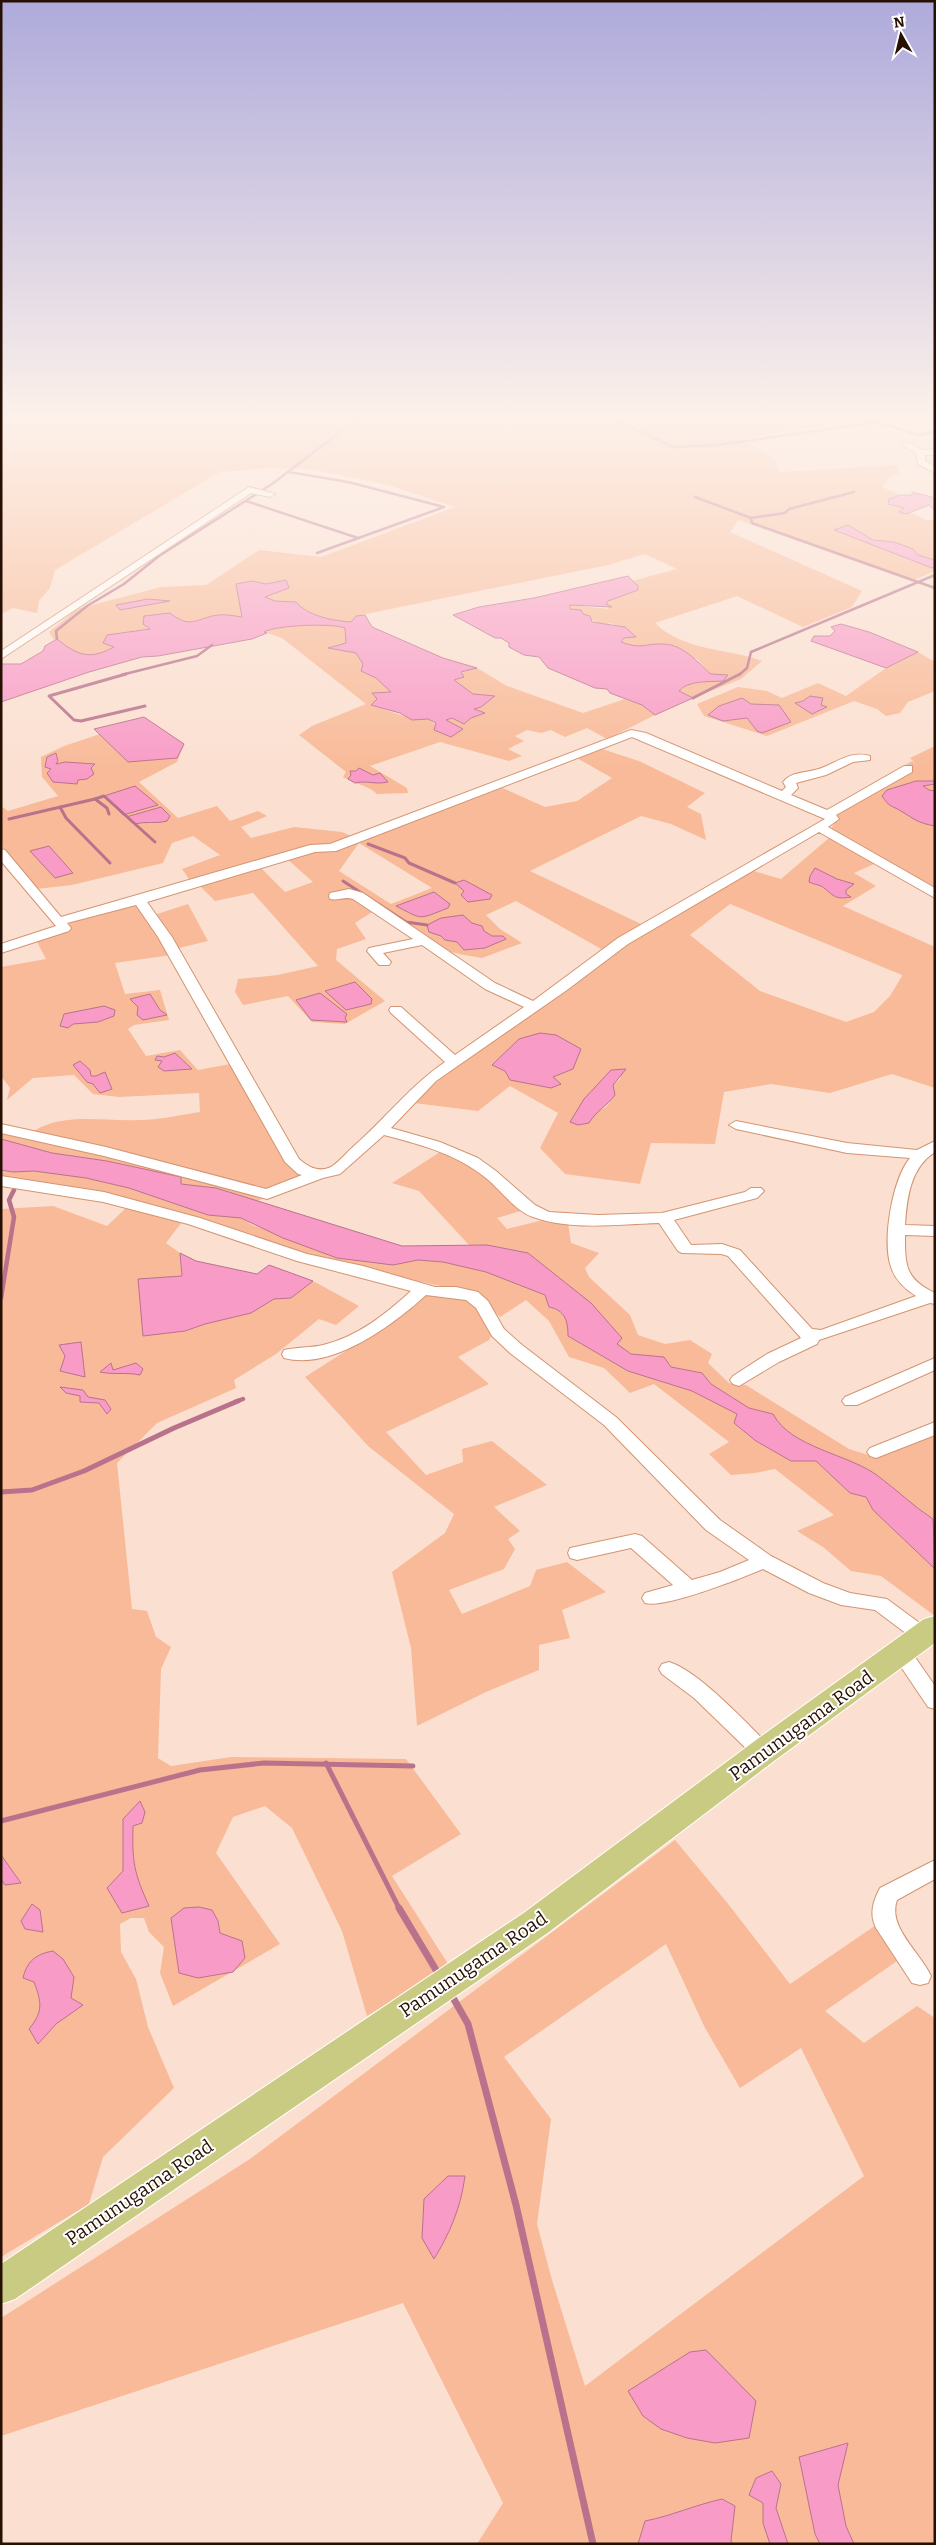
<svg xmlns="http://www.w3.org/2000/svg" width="936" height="2545" viewBox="0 0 936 2545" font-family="Bitter,serif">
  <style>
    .green { fill: #f8ba98; fill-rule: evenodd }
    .water { fill: #f89cc7; stroke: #b9728c }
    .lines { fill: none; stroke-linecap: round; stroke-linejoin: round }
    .stream-far4 { stroke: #b9728c; stroke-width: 2.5 }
    .stream-far3 { stroke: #b9728c; stroke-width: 3 }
    .stream-far2 { stroke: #b9728c; stroke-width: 4.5 }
    .stream-far1 { stroke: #b9728c; stroke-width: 5 }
    .stream { stroke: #b9728c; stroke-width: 7 }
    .minor-casing { stroke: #d39471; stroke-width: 2 }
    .primary-casing { stroke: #fff; stroke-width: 2 }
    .minor { fill: #fff; fill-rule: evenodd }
    .primary { fill: #cacb82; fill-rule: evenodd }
    .labels { text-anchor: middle; stroke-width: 4; stroke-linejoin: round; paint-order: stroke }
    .near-street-label { font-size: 19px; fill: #260f03; stroke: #fff }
  </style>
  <rect width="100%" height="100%" fill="#fbe0d1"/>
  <g class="green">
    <path d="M1 417H874L741 439 774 459 780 472 911 464 897 466 899 473 891 476 882 487 901 495 889 499 906 508V514L910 512 926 520H935V571L911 581 738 520 730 532 862 591 852 607 803 627 737 596 655 623C683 651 727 648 762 661L741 679 693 698 678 691 690 684 704 682 711 674 697 659 651 645 636 647 621 642 624 638 636 637 611 623C593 628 586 611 570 609L569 605 609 609 606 604 607 601 638 586 632 581 677 569 645 554 608 565 356 616 351 622C334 621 307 616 296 602L275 601 264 597 288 588 286 584 279 581 266 584 252 581 236 584 242 617C235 616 226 614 218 615 196 618 191 631 170 613L151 629 131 632 114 647 101 654 86 657 67 647 57 639 54 640 49 632 77 609 161 587 206 585 259 550 321 557 455 507 388 485 311 469 271 468 220 472 55 570 50 588 39 601 37 613 13 608 1 614Z"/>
    <path d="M309 625 339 626 345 628 346 643 330 648 356 653 363 664 361 671 376 678 392 692 372 693 377 699 372 705 412 719H428L451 737 462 729 445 720 452 718 464 724 471 718 484 713 473 709 495 696 473 694 453 680 464 676 461 673 477 668 507 686 583 713 625 699 642 705 655 715 607 739 587 728 565 737 551 730 541 733 527 730 515 736 524 741 508 749 522 756 509 761 440 742 370 766 407 788 408 793 377 794C368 785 354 784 343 777L346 772 299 735 312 726 366 704 282 638 264 632 270 628Z"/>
    <path d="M918 652 935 662V691L908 702 900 713 886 716 877 709 854 701 767 736 704 716 697 704 738 687 767 691 782 698 818 683 846 696 886 668Z"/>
    <path d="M144 717 184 744 177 762 139 782 178 818 217 806 230 821 258 811 267 816 241 827 251 838 294 827 342 832 353 837 191 882 182 869 220 855 193 836 172 843 163 863 72 885 36 889 1 845V806L8 811 58 796 42 777 41 757 64 746 100 734 94 729Z"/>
    <path d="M935 746V892L831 829 838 816 827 812 912 761 918 766 910 758Z"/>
    <path d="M596 747 639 761 705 793 687 807 701 814 706 840 671 824 641 816 530 871 641 924 603 950 516 901 486 915 500 929 522 943 482 958 459 954 444 950 380 907 355 923 366 939 337 949 336 960 385 1001 345 1024 312 1022 288 996 243 1005 235 992 238 979 278 975 318 966 253 893 215 901 200 886 260 867 285 892 313 882 287 859 355 842 359 843 498 786 545 807 577 801 612 778 575 757ZM359 843 432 888 391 904 339 871Z"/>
    <path d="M829 838 876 863 854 873 876 886 843 906 935 947V1088L892 1074 830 1093 771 1084 724 1092 715 1144 651 1143 640 1184 565 1174 540 1148 558 1113 510 1086 478 1111 414 1103 440 1079 468 1057 635 938 750 870 781 879ZM730 904 902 975V976L890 996 874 1012 846 1022 760 991 690 935ZM540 1033 573 1069 553 1077 505 1071 493 1065 519 1039ZM611 1070 621 1078 613 1085 615 1095 606 1107 595 1113 583 1102Z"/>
    <path d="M188 904 208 941 175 949 154 915Z"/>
    <path d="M136 905 171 955 115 963 125 994 160 990 169 1020 134 1025 128 1029 146 1056 180 1050 198 1070 230 1064 303 1177 265 1192 34 1131C65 1112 104 1122 139 1120 159 1120 180 1115 200 1112L199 1093 119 1097 93 1094 74 1075 33 1078 7 1100 10 1088 1 1076V967L46 959 37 942 70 928 67 922Z"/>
    <path d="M1 1130 31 1139 270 1196 257 1201 216 1188 180 1184 181 1177 107 1161 52 1153 1 1139Z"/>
    <path d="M440 1152 481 1172 524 1210 497 1218 507 1229 539 1221 568 1223 571 1243 599 1253 585 1268 589 1277 630 1315 638 1335 665 1344 690 1340 712 1354 708 1363 729 1383 746 1385 849 1449 875 1457 935 1434V1523C931 1514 918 1511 911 1505 900 1495 889 1482 876 1475 846 1456 790 1446 773 1414L749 1408 711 1384 702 1373 671 1367 664 1357 631 1354 616 1344 547 1270 528 1253 487 1245H469L419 1191 392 1183Z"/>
    <path d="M1 1170 13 1172 34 1171 86 1178 129 1188 208 1215 241 1218 254 1226 393 1265 418 1260 443 1262 486 1272 546 1295 568 1321V1336L628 1371 692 1391 737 1414 734 1423 756 1441 791 1461H816L850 1493 866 1497 873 1510 935 1569V1616L881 1576 851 1571 823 1547 797 1531 834 1515 775 1469 755 1473 731 1475 709 1454 729 1442 654 1384 630 1393 604 1368 569 1357 549 1321 526 1300 500 1317 477 1294 309 1257 199 1220 1 1177Z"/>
    <path d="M53 1206 107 1226 126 1208 182 1222 166 1243 180 1253 185 1331 205 1324 251 1313 274 1299 291 1298 313 1281 359 1306 336 1325 319 1319 276 1354 234 1380 236 1388 157 1423 117 1463 132 1609 147 1611 156 1637 171 1647 161 1669 158 1758 171 1766 231 1757 406 1759 461 1834 392 1876 450 1967 367 2016 342 1931 292 1828 265 1806 233 1817 216 1853 280 1944 173 2006 160 1973 164 1947 149 1932 144 1918H131L120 1924 121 1952 136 1979 148 2027 174 2088 103 2157 89 2204 1 2257V1209Z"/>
    <path d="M424 1293C437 1296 449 1295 460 1297 475 1300 485 1320 493 1332L489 1340 458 1357 489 1384 386 1432 426 1475 463 1462 462 1449 492 1441 547 1485 494 1507 520 1531 508 1539 515 1549 504 1569 449 1590 462 1614 530 1586 536 1570 567 1562 606 1592 562 1610 570 1638 539 1645V1670L486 1692 417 1726 411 1648 392 1572 445 1533 454 1514 368 1446 305 1377 407 1312Z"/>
    <path d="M675 1840 729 1905 790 1984 876 1925 897 1961 825 2011 864 2043 917 2006 935 2018V2544H477L503 2503 403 2303 1 2436V2318L250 2159ZM666 1944 705 2028 740 2088 801 2048 864 2176 585 2386 552 2280 537 2224 551 2119 504 2057Z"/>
  </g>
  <g class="water">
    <path d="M912 492 935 498V511L929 505 906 514 899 512 904 508 888 504 889 499 901 495H912Z"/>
    <path d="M848 525 873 540 894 542 913 549 918 555 935 560V567L932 568 834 530Z"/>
    <path d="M628 576 638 586V590L608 601 606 604 612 607 570 605V609L581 610 583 614 590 616 592 622 625 627 636 637 624 638 621 642C643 650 644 643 664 644 684 645 697 662 711 674L728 675 723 681C710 682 688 680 679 691L693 698 655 715 642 705 610 693 607 689 595 688 548 668 539 657 524 655 509 647V643L501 638H495L453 615 479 607 534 598Z"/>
    <path d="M286 580 289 588 265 597 275 601 296 602C307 616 334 621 351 622L356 616 365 615 372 627 443 658 477 668 461 672 464 677 454 680 473 694 495 696 481 707 474 709 485 713 471 718 464 724 452 718 446 720 463 729 451 737 434 730 436 723 428 719 412 720 400 713 371 705 377 699 372 693 391 692 376 678 361 671 363 664 356 653 328 648 346 643 345 628C332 623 276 625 264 632L267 633 252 639 158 656 142 657 89 672 1 702V664H21L43 651 45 646 57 639C78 656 90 660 114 647L103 643 107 635 150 629 143 624 144 616 170 613C191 630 196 618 218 615 225 614 235 616 242 617L236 584 252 581 266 584Z"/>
    <path d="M148 599 170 601 120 610 116 605Z"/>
    <path d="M841 624 869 632 918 652 886 668 811 641 814 636H830L835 631 831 627Z"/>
    <path d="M810 696 823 698 821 705 827 707 812 714 795 703 803 701Z"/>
    <path d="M742 698 751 704 779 705 791 722 762 733 757 731 747 718 723 721 708 715 719 706Z"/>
    <path d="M144 717 184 744 177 758 128 762 94 729Z"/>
    <path d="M56 753 58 761 56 764 65 762 95 764 91 768 94 774 87 779 78 780 77 784 53 782 47 773 51 769 45 767 47 757Z"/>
    <path d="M359 768 373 775 380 773 388 782C373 785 370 780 355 783L348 779 351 775 350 771H356Z"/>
    <path d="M916 781H935V784L923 786 929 790 935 791V826C918 823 914 819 901 811 891 805 890 808 882 796L887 790Z"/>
    <path d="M135 786 158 805 123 815 104 796Z"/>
    <path d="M161 807 170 816 167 821C156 824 147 821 135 824L126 817Z"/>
    <path d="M49 846 73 873 55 878 30 851Z"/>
    <path d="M815 868 837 879 854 884 846 890V894L851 897C832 900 835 895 821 886 819 885 813 884 809 882L810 876Z"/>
    <path d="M464 880 492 895 490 899 468 902 461 895 464 891 455 883Z"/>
    <path d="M434 892 450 904 448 908C417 920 424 920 396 906Z"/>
    <path d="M463 915 472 923 482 926 484 931 492 936H503L506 939 485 948 464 950 457 942 445 940 441 936 429 932 427 925 441 918Z"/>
    <path d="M355 982 372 999 371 1004 346 1010 325 991Z"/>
    <path d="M320 993 347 1014 345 1018 347 1022 311 1020 296 1000Z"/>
    <path d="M150 994 160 1010 167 1015 143 1020 137 1015 138 1007 130 999Z"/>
    <path d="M104 1006 115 1010 114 1016 98 1022 73 1024 68 1028 60 1026 64 1014Z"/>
    <path d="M540 1033 556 1035 581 1049 573 1069 553 1077 561 1084 551 1088 510 1080 505 1071 492 1065 519 1039Z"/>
    <path d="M175 1053 192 1069 164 1071 158 1067 162 1061 155 1060 157 1056 164 1057Z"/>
    <path d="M80 1061 90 1070 91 1076H96L105 1072 112 1089 100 1093 93 1084 87 1082 73 1065Z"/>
    <path d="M626 1069 613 1085 615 1095C607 1106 596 1111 589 1123L578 1125 570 1122 584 1099 611 1070Z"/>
    <path d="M1 1139 52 1153 107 1161 181 1177V1184L216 1188 402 1246 487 1245 528 1253 591 1303 622 1338 617 1344 631 1354 664 1357 671 1367 702 1373 711 1384 749 1408 773 1414C791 1448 849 1454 878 1476 897 1490 913 1506 933 1519L935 1569 873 1510 866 1497 850 1493 816 1461H791L756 1441 734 1423 737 1414 692 1391 628 1371 568 1336C568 1321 565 1310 549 1307L545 1295 486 1272 443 1262 418 1260 393 1265 337 1258 283 1238 241 1218 208 1215 129 1188 86 1178 34 1171 13 1172 1 1170Z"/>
    <path d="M180 1253 196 1261 257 1274 269 1265 313 1281 291 1298 274 1299 251 1313 205 1324 185 1331 143 1336 138 1279 182 1276Z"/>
    <path d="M81 1342 85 1377 60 1371 65 1356 59 1345Z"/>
    <path d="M111 1363 113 1370 136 1363 143 1369 140 1375C126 1372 114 1375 100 1372Z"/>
    <path d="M60 1387 83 1390 88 1397 105 1400 111 1409 107 1414 99 1403 80 1402V1396L66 1393Z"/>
    <path d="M140 1801 145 1812 142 1823 133 1826C132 1862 134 1873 149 1906L122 1913 107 1888 123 1871V1819Z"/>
    <path d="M1 1855 21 1883 5 1885 1 1879Z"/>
    <path d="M32 1904 40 1910 43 1932 25 1929 21 1921Z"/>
    <path d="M199 1907 212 1910 218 1921 220 1933 242 1941 245 1958 233 1972 198 1978 179 1973 171 1918 184 1908Z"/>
    <path d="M53 1951 63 1959 74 1977 71 1998 83 2005 56 2024 38 2044 29 2029C43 2012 42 2003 34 1982L23 1978C27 1961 36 1954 53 1951Z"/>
    <path d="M448 2176H465C461 2207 450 2233 434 2259L422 2238 424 2199Z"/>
    <path d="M706 2350 756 2401 749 2438 715 2443 687 2438 661 2429 643 2416 628 2391 690 2352Z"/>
    <path d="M848 2443 838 2485 846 2526 854 2544H820L815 2534 799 2457Z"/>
    <path d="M772 2471 781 2484 776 2508 788 2544H770L763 2523V2503L749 2495 756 2478Z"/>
    <path d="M722 2499 735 2506 731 2541 732 2544H638L645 2521C671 2516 695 2505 722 2499Z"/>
  </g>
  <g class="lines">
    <g class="stream-far4">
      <path d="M610 417 673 447 718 445 877 422 919 435 935 431"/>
      <path d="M289 472 348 482 444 507 317 553"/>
      <path d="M695 497 751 518 752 523 935 588"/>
      <path d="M246 501 358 538"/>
      <path d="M751 518 785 513 789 509 854 492"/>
      <path d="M57 639 56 631 87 606 124 584 159 556 272 484 360 417"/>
      <path d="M121 675 197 656 212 645"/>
      <path d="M739 675 747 668 751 652 935 575"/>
    </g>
    <g class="stream-far3">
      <path d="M126 674 49 696 74 720 81 721 145 706"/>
      <path d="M693 698 740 674"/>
      <path d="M95 799 104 796 155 842"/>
      <path d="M60 807 66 818 110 863"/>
      <path d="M9 819 95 799 107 808 109 814"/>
      <path d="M368 844 405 858 409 863 455 883"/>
      <path d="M343 881 406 922 427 925"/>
    </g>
    <g class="stream-far2">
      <path d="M1 1298 14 1217 9 1200 14 1190"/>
      <path d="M235 1402 243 1399"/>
    </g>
    <g class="stream-far1">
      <path d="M1 1492 32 1490 84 1471 174 1428 238 1401"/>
      <path d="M326 1763 400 1910"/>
      <path d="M1 1821 200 1770 264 1763 413 1766"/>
    </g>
    <g class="stream">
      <path d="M399 1908 436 1970"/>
      <path d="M452 1996 468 2024 516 2205 593 2544"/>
    </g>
    <g class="minor-casing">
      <g id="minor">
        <path d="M907 442 923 450 935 449V455H925V461L935 466V473L918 464 916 453 902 445Z"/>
        <path d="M249 487 275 494 270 497 251 493 1 659V651Z"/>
        <path d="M631 730 646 733 782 791 786 787 783 782C791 772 804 773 815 770 835 765 848 750 870 756V760L853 762 826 775 796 783 798 788 791 795 827 810 904 766H912V772L836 815 839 819 828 827 935 888V898L819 832 628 944 567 990 436 1081 391 1128 440 1142 478 1158 496 1171 535 1205 549 1212 598 1215 662 1213 745 1192 751 1188H761L764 1191 757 1198 674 1220 691 1245 722 1244 740 1250 812 1329 821 1330 916 1296C905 1289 895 1280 891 1267 882 1241 892 1180 910 1158L847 1153 736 1129 729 1125 736 1121 847 1143 917 1150 935 1141V1152C910 1168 907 1198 905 1225L935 1226V1236L905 1235C905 1265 905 1279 935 1293V1304L930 1303 819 1340 817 1344 779 1362 739 1386 733 1384 730 1380 733 1376 767 1354 801 1338 728 1256 721 1254 682 1253 678 1251 659 1223C620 1224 571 1231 533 1217 514 1210 501 1190 486 1178 457 1154 419 1144 384 1135L340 1174 323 1178 267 1199 104 1156 1 1133V1124L106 1147 266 1189 302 1175 298 1174 285 1162 158 937 136 905 67 923 71 928 69 931 1 953V944L56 926 1 861V849L5 850 61 917 310 845 330 844ZM632 737 825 819 618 938 533 1001 495 983 363 893 349 889 330 893 329 896 330 899C338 901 345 896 353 899L413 939 369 948 367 951 379 965H389L391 962 383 953 422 945 485 989 524 1007 455 1055 401 1007H391L389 1010 391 1013 445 1062C411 1085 385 1119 354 1146 347 1152 339 1162 331 1167 319 1173 308 1167 299 1159L172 937 147 902 315 852 336 851Z"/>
        <path d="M1 1176 104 1192 200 1218 307 1254 363 1266 435 1287H456L478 1292 488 1301 504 1329 522 1345 616 1417 720 1520 771 1556 823 1583 850 1593 887 1599 929 1630 932 1635 929 1640 922 1642 915 1640 875 1610 841 1605 809 1593 763 1569C742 1578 664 1609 645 1603L642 1598 645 1593 673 1585 631 1548 577 1560 570 1558 568 1553 570 1548 635 1534 642 1536 692 1580 720 1572 749 1560 706 1530 604 1425 510 1353 492 1336 476 1308 466 1300 426 1295C393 1325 332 1371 284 1358L282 1354 284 1350C297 1347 310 1348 323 1345 357 1337 386 1314 411 1291L297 1261 188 1224 103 1202 1 1186Z"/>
        <path d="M935 1358V1370L857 1405H845L842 1401 845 1397Z"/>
        <path d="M935 1422V1435L876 1458 870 1456 867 1452 870 1448Z"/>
        <path d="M901 1645 908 1647 935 1686V1709L928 1707 891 1652 894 1647Z"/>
        <path d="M669 1662C699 1671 746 1723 770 1746L773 1752 770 1758 763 1760 756 1758 694 1698 662 1674 659 1669 662 1664Z"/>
        <path d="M935 1860V1879L897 1900C887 1927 920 1952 931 1976L928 1983 920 1985 912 1983 876 1928C869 1914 873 1901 880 1888Z"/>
      </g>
    </g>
    <g class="primary-casing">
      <path id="primary" d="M935 1616V1643L774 1761 549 1932 15 2299 1 2304V2264L525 1912 752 1743 924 1619Z"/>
    </g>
    <use href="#minor" class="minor"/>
    <use href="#primary" class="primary"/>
  </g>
  <linearGradient id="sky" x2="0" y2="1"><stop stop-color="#aeaadb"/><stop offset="0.54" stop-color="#fdf1ea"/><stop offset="1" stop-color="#fdf1ea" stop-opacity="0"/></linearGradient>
  <rect width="936" height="774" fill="url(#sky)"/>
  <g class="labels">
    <g class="near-street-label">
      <text transform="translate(801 1725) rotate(-36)" y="7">Pamunugama Road</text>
      <text transform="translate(473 1964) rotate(-34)" y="7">Pamunugama Road</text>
      <text transform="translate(139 2192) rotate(-34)" y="7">Pamunugama Road</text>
    </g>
  </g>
  <rect width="936" height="2545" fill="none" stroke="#260f03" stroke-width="5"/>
  <g transform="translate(901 35) rotate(352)" stroke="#ffffff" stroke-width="4" paint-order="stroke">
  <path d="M0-4L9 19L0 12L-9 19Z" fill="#260f03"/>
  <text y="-8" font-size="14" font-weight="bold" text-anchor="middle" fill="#260f03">N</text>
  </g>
</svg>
